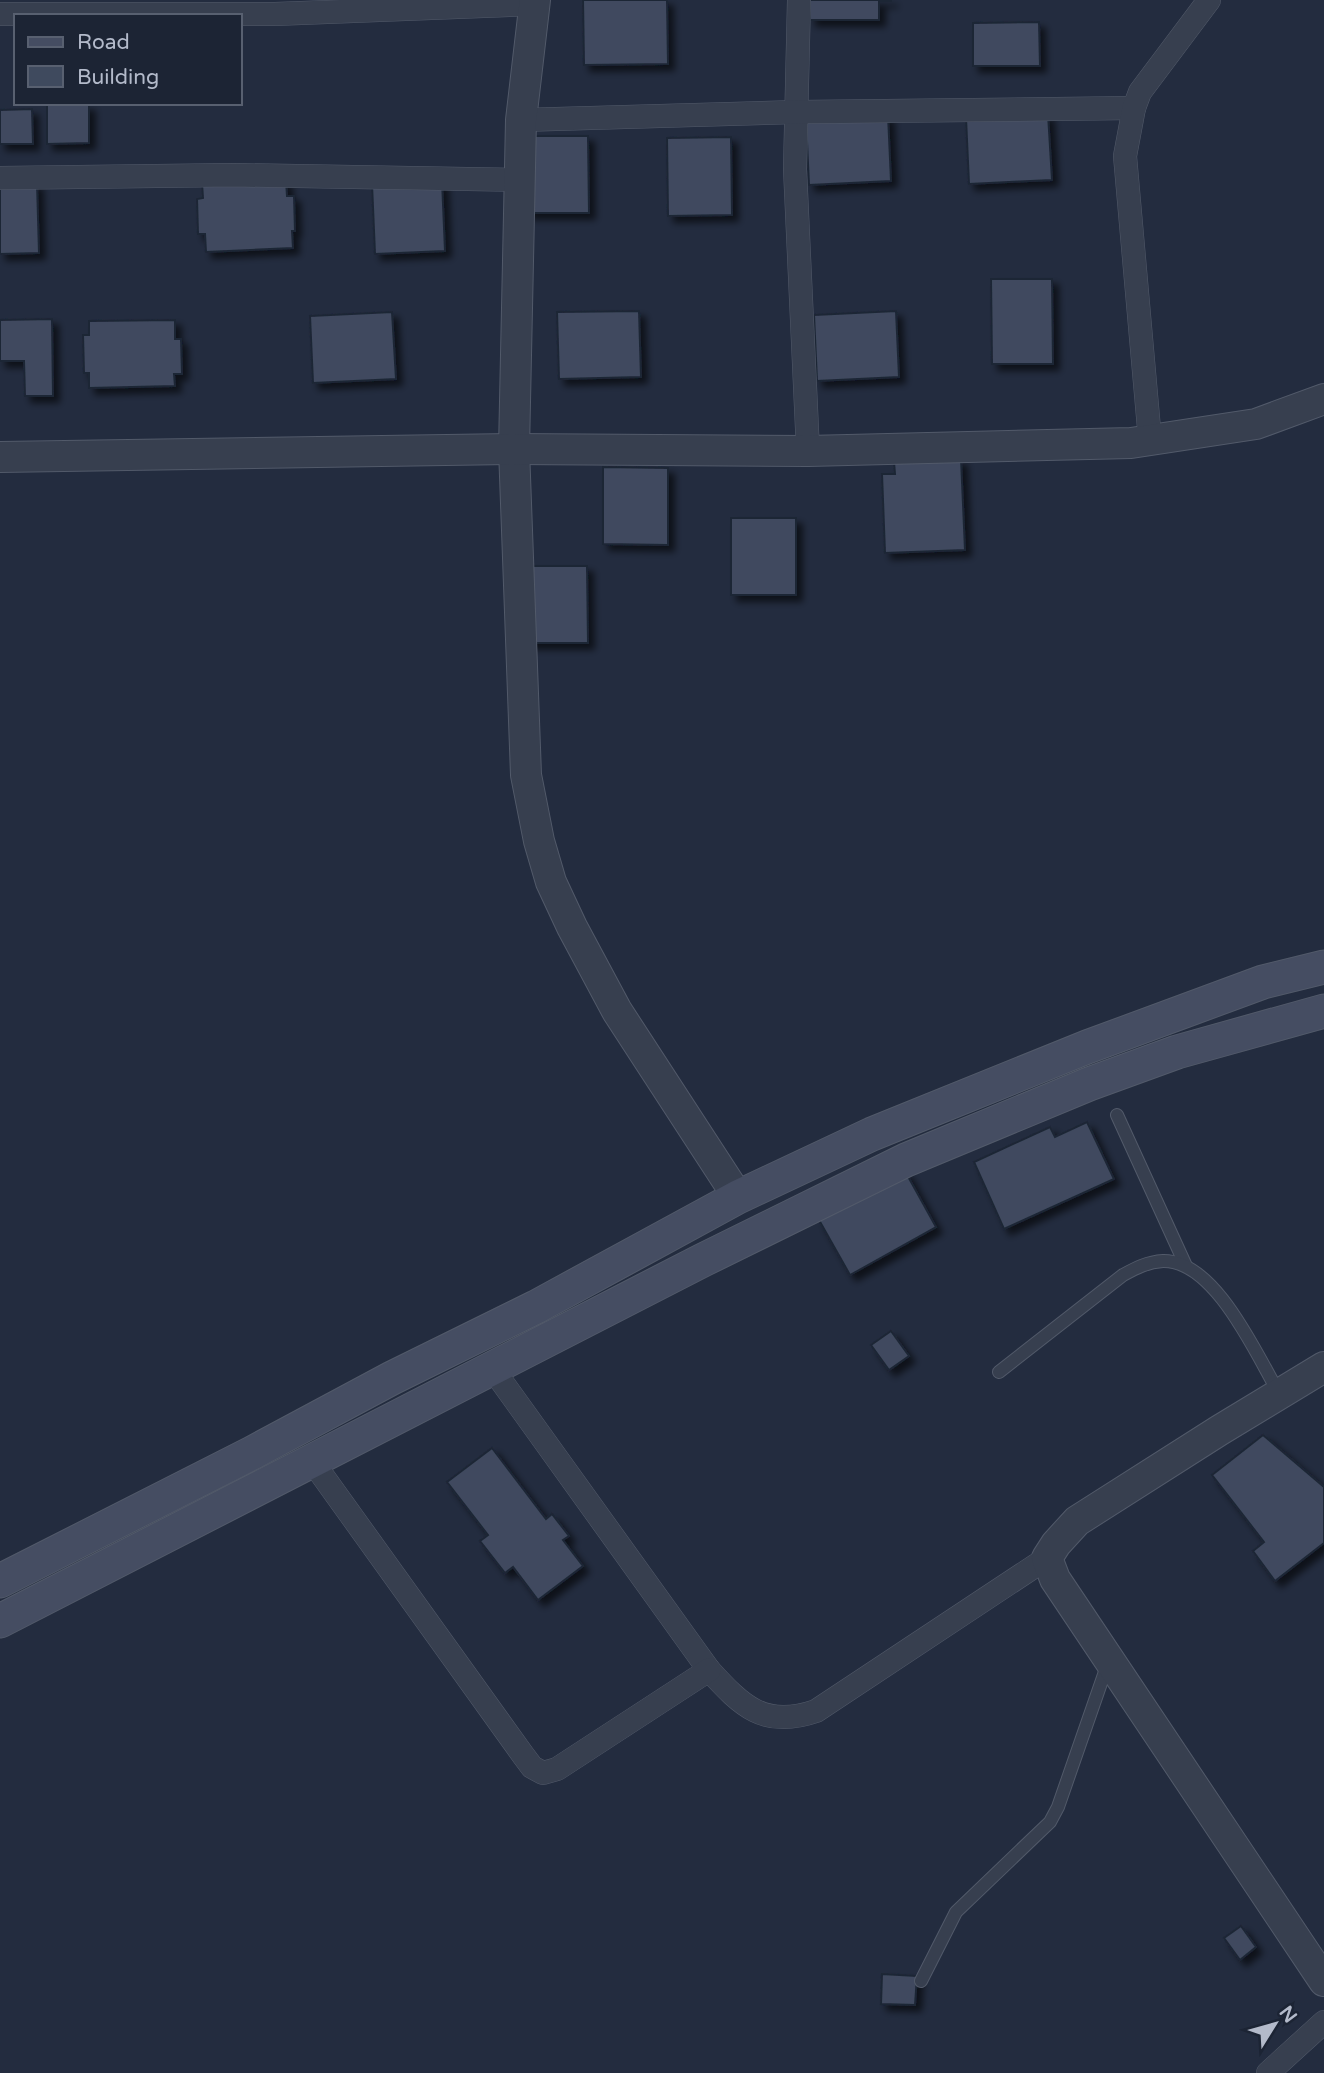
<svg xmlns="http://www.w3.org/2000/svg" width="1324" height="2073" viewBox="0 0 1324 2073" font-family="'Varela Round',sans-serif">
  <style>
    .building { fill: #3f4a5e; stroke: #1e2636; stroke-width: 2; filter: url(#shadow) }
    .lines { fill: none; stroke-linecap: round; stroke-linejoin: round }
    .service-casing { stroke: #525a6a; stroke-width: 14 }
    .minor-casing { stroke: #525a6a; stroke-width: 24 }
    .tertiary-casing { stroke: #525a6a; stroke-width: 32 }
    .secondary-casing { stroke: #525a6a; stroke-width: 35 }
    .service { stroke: #373f4f; stroke-width: 12 }
    .minor { stroke: #373f4f; stroke-width: 23 }
    .tertiary { stroke: #373f4f; stroke-width: 30 }
    .secondary { stroke: #454d62; stroke-width: 33 }
  </style>
  <defs>
    <filter id="shadow"><feDropShadow dx="6" dy="6" stdDeviation="3.5" flood-color="#0009"/></filter>
  </defs>
  <rect width="100%" height="100%" fill="#232c3f"/>
  <g class="building">
    <path d="M583 0H667L668 64 584 65Z"/>
    <path d="M810 0H891V1H879V20H810Z"/>
    <path d="M1039 22 1040 66H973V23Z"/>
    <path d="M47 105H89V143L47 144Z"/>
    <path d="M32 109 33 144H0V110Z"/>
    <path d="M1048 114 1052 180 969 184 966 118Z"/>
    <path d="M888 115 891 181 809 185 806 120Z"/>
    <path d="M525 136H588L589 213H525Z"/>
    <path d="M731 137 732 215 668 216 667 138Z"/>
    <path d="M286 180 287 196H294L295 231H292L293 248 206 252 205 234H198L197 199 203 198 202 183Z"/>
    <path d="M442 181 445 251 375 254 372 184Z"/>
    <path d="M37 183 39 253 0 254V184Z"/>
    <path d="M991 279H1052L1053 364H992Z"/>
    <path d="M639 311 641 377 559 379 557 312Z"/>
    <path d="M896 311 899 377 817 381 814 315Z"/>
    <path d="M392 312 396 379 313 383 310 316Z"/>
    <path d="M52 319 53 396H25L24 361H0V320Z"/>
    <path d="M175 320V339H181L182 374H174L175 386 89 388V373H84L83 335H89V321Z"/>
    <path d="M961 459 965 550 885 553 882 474H895L894 462Z"/>
    <path d="M603 467 668 468V545L603 544Z"/>
    <rect x="731" y="518" width="65" height="77"/>
    <path d="M523 566H587L588 643H523Z"/>
    <path d="M1087 1122 1114 1179 1004 1229 974 1162 1050 1127 1055 1137Z"/>
    <path d="M905 1171 936 1227 850 1275 819 1220Z"/>
    <path d="M891 1331 909 1356 889 1370 871 1345Z"/>
    <path d="M1263 1435 1324 1487V1543L1275 1581 1253 1551 1264 1542 1212 1475Z"/>
    <path d="M492 1448 546 1519 552 1514 569 1536 563 1540 583 1566 538 1600 513 1567 505 1573 480 1541 488 1535 447 1482Z"/>
    <path d="M1241 1926 1256 1947 1240 1960 1224 1938Z"/>
    <path d="M882 1974 917 1976 915 2005 881 2004Z"/>
  </g>
  <g class="lines">
    <g class="service-casing">
      <g id="service">
        <path d="M1117 1115 1186 1266"/>
        <path d="M999 1372 1123 1275C1136 1268 1147 1262 1163 1261 1215 1260 1256 1354 1279 1393"/>
        <path d="M921 1981 956 1912 1050 1822 1058 1807 1108 1663"/>
      </g>
    </g>
    <g class="minor-casing">
      <g id="minor">
        <path d="M799 0 795 169 808 451"/>
        <path d="M0 14H275L535 4"/>
        <path d="M521 120 797 112 1134 108"/>
        <path d="M0 178 234 175 519 180"/>
        <path d="M1150 440 1125 156 1134 108 1140 92 1209 0"/>
        <path d="M492 1368 709 1670C742 1706 764 1729 816 1711L1047 1558"/>
        <path d="M312 1461 523 1755 532 1767 543 1773 557 1769 709 1670"/>
        <path d="M1268 2073 1324 2022"/>
      </g>
    </g>
    <g class="tertiary-casing">
      <g id="tertiary">
        <path d="M535 0 521 120 514 449 526 775 539 841 551 882 572 927 617 1011 738 1197"/>
        <path d="M0 457 514 449 808 451 1131 443 1256 424 1324 399"/>
        <path d="M1324 1367 1220 1430 1077 1521 1056 1544 1047 1558 1055 1579 1324 1981"/>
      </g>
    </g>
    <g class="secondary-casing">
      <g id="secondary">
        <path d="M0 1581 252 1453 392 1378 536 1307 738 1197 872 1134 1087 1047 1263 982 1324 967"/>
        <path d="M0 1621 703 1260 906 1160 1089 1084 1177 1052 1324 1011"/>
      </g>
    </g>
    <use href="#service" class="service"/>
    <use href="#minor" class="minor"/>
    <use href="#tertiary" class="tertiary"/>
    <use href="#secondary" class="secondary"/>
  </g>
  <rect x="14" y="14" width="228" height="91" fill="#1c2434" stroke="#586070" stroke-width="2"/>
  <rect x="28" y="37" width="35" height="10" fill="#454d62" stroke="#586070" stroke-width="2"/>
  <text x="77" y="49" font-size="21" fill="#b3baca">Road</text>
  <rect x="28" y="66" width="35" height="21" fill="#3f4a5e" stroke="#586070" stroke-width="2"/>
  <text x="77" y="84" font-size="21" fill="#b3baca">Building</text>
  <g transform="translate(1275 2024) rotate(53)" stroke="#1c2434" stroke-width="5" paint-order="stroke">
  <path d="M0-5L12 26L0 18L-12 26Z" fill="#b3baca"/>
  <text y="-10" font-size="19" font-weight="bold" text-anchor="middle" fill="#b3baca">N</text>
  </g>
</svg>
